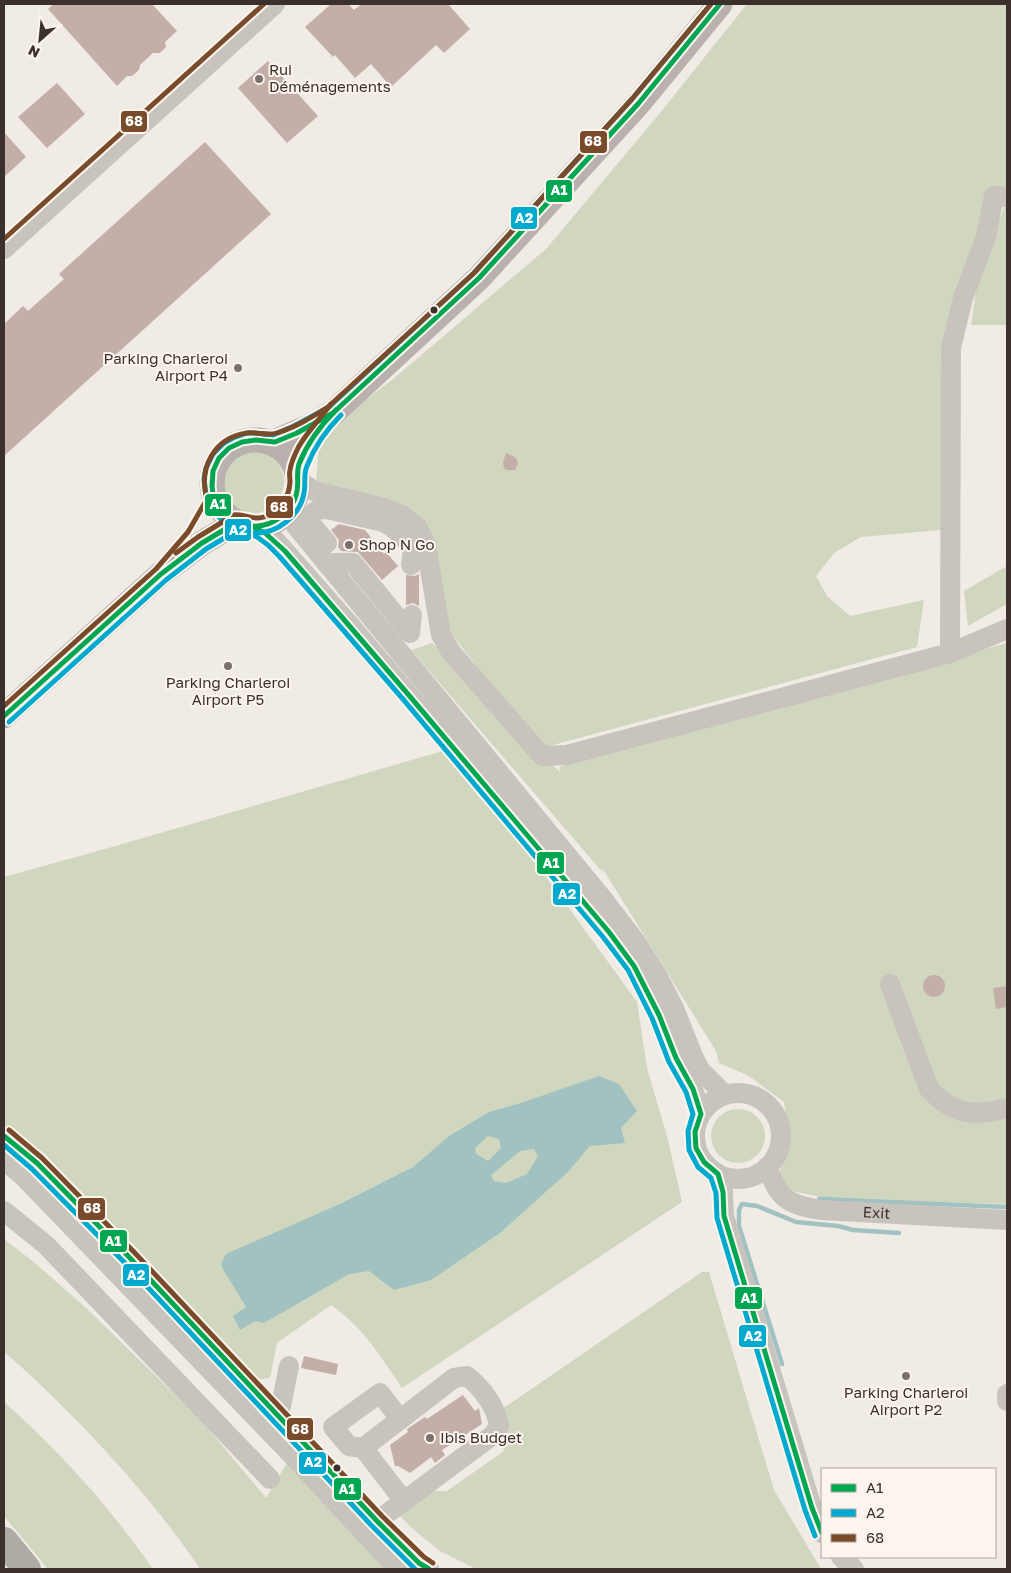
<svg xmlns="http://www.w3.org/2000/svg" width="1011" height="1573" viewBox="0 0 1011 1573" font-family="'Golos Text',sans-serif">
  <style>
    .green { fill: #d1d6bf }
    .water { fill: #a1c2c1; fill-rule: evenodd }
    .lines { fill: none; stroke-linecap: round; stroke-linejoin: round }
    .stream { stroke: #a1c2c1; stroke-width: 4.5 }
    .building { fill: #c3afa7 }
    .minor { stroke: #c9c3be; stroke-width: 20 }
    .major { stroke: #b8b1ad; stroke-width: 25 }
    .highway { stroke: #afaaa4; stroke-width: 28 }
    .bus-1-casing { stroke: #fbf5ee; stroke-width: 9 }
    .bus-2-casing { stroke: #fbf5ee; stroke-width: 9 }
    .bus-3-casing { stroke: #fbf5ee; stroke-width: 9 }
    .bus-1 { stroke: #00a651; stroke-width: 5 }
    .bus-2 { stroke: #00a9ce; stroke-width: 5 }
    .bus-3 { stroke: #7a4b2a; stroke-width: 5 }
    .poi-dot { fill: #7a716c; stroke: #fbf5ee; stroke-width: 2 }
    .bus-dot { fill: #3b302b; stroke: #fbf5ee; stroke-width: 2 }
    .labels { text-anchor: middle; stroke-width: 4; stroke-linejoin: round; paint-order: stroke }
    .poi-label { font-size: 15px; fill: #3b302b; stroke: #fbf5ee; text-anchor: start }
    .street-label { font-size: 15px; fill: #3b302b; stroke: #fbf5ee }
    .line-badge { stroke: #fbf5ee; stroke-width: 2 }
    .badge-label { font-size: 14px; text-anchor: middle; font-weight: bold; fill: #fff }
  </style>
  <rect width="100%" height="100%" fill="#f0ebe5"/>
  <g class="green">
    <path d="M747 4H1007V197L983 215 941 360V530L861 537 834 553 816 576 827 596 850 616 924 600 917 647 542 748 448 630 433 544 316 483 320 434 392 380 546 249 660 113Z"/>
    <path d="M1006 203H1007V325H971L979 270Z"/>
    <circle cx="253" cy="482" r="31"/>
    <path d="M1007 566V604L968 626 964 591Z"/>
    <path d="M432 643 499 708 542 756 560 772 559 767 1007 643V1204L829 1199 792 1191 782 1180 779 1174 790 1141 784 1102 749 1076 719 1063 716 1051 601 866 604 874 411 650Z"/>
    <path d="M453 748 637 1002 647 1068 668 1140 682 1202 402 1388C383 1359 360 1324 331 1305L277 1343 270 1378 246 1381 4 1136V877L112 847Z"/>
    <circle cx="738" cy="1136" r="27"/>
    <path d="M4 1239 35 1263 86 1308 200 1419 266 1498 291 1456 397 1569H200C166 1518 126 1472 84 1428 58 1402 32 1375 4 1352Z"/>
    <path d="M702 1272H709L774 1490 821 1569H476L440 1551 414 1530 398 1514 429 1491H447L504 1451 501 1441 507 1426 508 1419 502 1409Z"/>
    <path d="M4 1402C59 1450 111 1509 153 1569H48L4 1516Z"/>
  </g>
  <path class="water" d="M599 1076 619 1084 637 1111 621 1128 625 1143 590 1146 568 1172 500 1233 431 1280 394 1290 369 1271 349 1274 264 1323 255 1321 240 1330 233 1316 246 1307 223 1269 221 1264 226 1254 342 1203 413 1167 449 1136 489 1112 521 1103ZM488 1136 499 1139 501 1148 488 1161 476 1154 475 1148ZM534 1149 538 1156 527 1174 506 1183 494 1181 491 1175 520 1151Z"/>
  <g class="lines">
    <g class="stream">
      <path d="M819 1199 1007 1207"/>
      <path d="M782 1364 739 1226V1210L742 1204 757 1206 796 1222 838 1226 853 1230 899 1233"/>
    </g>
  </g>
  <g class="building">
    <path d="M54 4H152L177 31 165 42 166 47 160 53H153L140 65 139 70 132 76H127L117 86 48 9Z"/>
    <path d="M331 4H348L354 10 362 4H448L470 29 444 53 436 45 391 87 371 64 355 78 335 55 333 57 305 27Z"/>
    <path d="M268 61 318 116 287 143 238 88Z"/>
    <path d="M57 83 85 114 47 148 18 117Z"/>
    <path d="M4 132 26 157 4 177Z"/>
    <path d="M205 142 271 214 4 456V324L23 306 28 311 64 279 59 274Z"/>
    <path d="M506 453 515 457 517 460 518 464 515 470H506L504 468 503 462Z"/>
    <path d="M339 524 365 530 384 554 386 552 398 566 382 580 358 552 341 551 338 547 339 540 331 530Z"/>
    <path d="M419 574V606L413 603 406 605V575L415 576Z"/>
    <circle cx="934" cy="986" r="11"/>
    <path d="M1007 986V1007L996 1009 993 988Z"/>
    <path d="M304 1356 338 1364 336 1375 301 1368Z"/>
    <path d="M463 1395 475 1411 479 1408 482 1424 442 1450 445 1455 435 1463 431 1457 410 1473 398 1466H395L390 1445 408 1432 407 1429 425 1417 427 1419Z"/>
  </g>
  <g class="lines">
    <g class="minor">
      <path d="M4 249 275 4"/>
      <path d="M298 480 314 491 384 508 402 515 417 527 426 545 441 635 451 652 542 756 567 755 950 653 1007 629"/>
      <path d="M290 508 296 526 603 899 636 942 658 977 674 1008 693 1056 700 1070 725 1095"/>
      <path d="M251 526 276 541 350 625 609 932 634 966 659 1015 676 1058 693 1089 701 1114"/>
      <path d="M327 543 311 524 310 518C314 510 319 509 327 509L383 522C396 528 406 538 413 551L411 565"/>
      <path d="M326 563H353L410 633 412 615"/>
      <path d="M950 653 951 348 963 298 986 237 994 196 1007 197"/>
      <path d="M890 984 929 1089C954 1115 973 1117 1007 1108"/>
      <circle cx="738" cy="1136" r="43"/>
      <path d="M4 1136 37 1163 129 1257 377 1521 419 1563 429 1569"/>
      <path d="M4 1160 23 1176 292 1455 398 1569"/>
      <path id="s1" d="M767 1167C780 1200 787 1204 821 1210L1007 1220"/>
      <path d="M718 1174 723 1192 724 1216 812 1508 822 1533"/>
      <path d="M4 1211 46 1245 270 1479"/>
      <path d="M1007 1394V1401"/>
      <path d="M279 1416 289 1366"/>
      <path d="M400 1419 380 1393 333 1427 349 1446 363 1448 404 1501"/>
      <path d="M363 1448 454 1378 467 1376C482 1388 496 1406 499 1426L493 1435 377 1521"/>
      <path d="M841 1557 854 1569"/>
    </g>
    <g class="major">
      <circle cx="255" cy="483" r="43"/>
      <path d="M272 443 313 425 333 413 479 278 638 104 720 4"/>
      <path d="M4 716 161 574 202 543 237 522"/>
    </g>
    <path class="highway" d="M4 1541 27 1569"/>
    <g class="bus-1-casing">
      <g id="bus-1">
        <path d="M720 4 638 104 479 278 333 413 297 433 275 442 256 440 242 442 229 448 219 458 213 471 212 486 213 494 219 507 230 518 236 522 249 525 265 533 285 551 407 693 609 932 634 966 659 1015 676 1058 693 1089 701 1114 695 1132 696 1148 704 1162 718 1174 723 1192 724 1216 812 1508 822 1533"/>
        <path d="M237 522C242 523 247 526 252 526 272 528 294 511 297 491 299 482 296 474 299 464 307 444 321 425 336 410"/>
        <path d="M4 716 161 574 202 543 237 522"/>
        <path d="M4 1136 37 1163 129 1257 377 1521 419 1563 429 1569"/>
      </g>
    </g>
    <g class="bus-2-casing">
      <g id="bus-2">
        <path d="M711 4 632 99 474 273 329 407 294 426 273 435 255 433H247L233 438 224 443 213 454 206 468 204 479 206 496 213 511 226 524 234 529 247 532 257 537 268 545 279 556 402 698 603 937 628 970 652 1018 669 1062 686 1092 693 1114 688 1131 689 1150 698 1167 711 1178 716 1193 717 1218 805 1510 815 1536"/>
        <path d="M235 529C241 531 248 533 254 533 277 534 300 516 304 493 306 484 303 475 307 466 314 448 327 429 341 415"/>
        <path d="M9 722 166 580 206 549 241 528"/>
        <path d="M4 1145 32 1169 124 1262 372 1526 415 1569"/>
      </g>
    </g>
    <g class="bus-3-casing">
      <g id="bus-3">
        <path d="M4 239 264 4"/>
        <path d="M176 553 198 537 234 515C244 513 253 521 264 517 280 511 289 498 290 482 290 478 289 474 290 470 291 463 295 454 298 448 304 436 322 416 331 404"/>
        <path d="M4 706 156 569 188 532 207 499C198 468 214 438 247 433 258 432 268 436 277 433 296 427 312 417 328 407L474 273 632 99 711 4"/>
        <path d="M9 1130 42 1158 134 1252 382 1516 424 1557 433 1563"/>
      </g>
    </g>
    <use href="#bus-1" class="bus-1"/>
    <use href="#bus-2" class="bus-2"/>
    <use href="#bus-3" class="bus-3"/>
  </g>
  <g class="poi-dot">
    <circle cx="259" cy="79" r="5"/>
    <circle cx="238" cy="368" r="5"/>
    <circle cx="349" cy="545" r="5"/>
    <circle cx="228" cy="666" r="5"/>
    <circle cx="906" cy="1376" r="5"/>
    <circle cx="430" cy="1438" r="5"/>
  </g>
  <g class="bus-dot">
    <circle cx="434" cy="310" r="4.5"/>
    <circle cx="337" cy="1468" r="4.5"/>
  </g>
  <g class="labels">
    <g class="poi-label">
      <text x="269" y="75">Rui<tspan x="269" dy="17">Déménagements</tspan></text>
      <text x="228" y="364" text-anchor="end">Parking Charleroi<tspan x="228" dy="17">Airport P4</tspan></text>
      <text x="359" y="550">Shop N Go</text>
      <text x="228" y="688" text-anchor="middle">Parking Charleroi<tspan x="228" dy="17">Airport P5</tspan></text>
      <text x="906" y="1398" text-anchor="middle">Parking Charleroi<tspan x="906" dy="17">Airport P2</tspan></text>
      <text x="440" y="1443">Ibis Budget</text>
    </g>
    <g class="street-label">
      <text dy="5" stroke="none"><textPath href="#s1" startOffset="130">Exit</textPath></text>
    </g>
  </g>
  <g class="line-badge">
    <rect x="120" y="110" width="28" height="23" rx="5" fill="#7a4b2a"/>
    <rect x="579" y="130" width="29" height="24" rx="5" fill="#7a4b2a"/>
    <rect x="545" y="179" width="28" height="24" rx="5" fill="#00a651"/>
    <rect x="510" y="206" width="28" height="24" rx="5" fill="#00a9ce"/>
    <rect x="204" y="493" width="28" height="24" rx="5" fill="#00a651"/>
    <rect x="265" y="495" width="29" height="24" rx="5" fill="#7a4b2a"/>
    <rect x="224" y="518" width="28" height="24" rx="5" fill="#00a9ce"/>
    <rect x="536" y="851" width="29" height="24" rx="5" fill="#00a651"/>
    <rect x="552" y="882" width="29" height="24" rx="5" fill="#00a9ce"/>
    <rect x="77" y="1197" width="29" height="24" rx="5" fill="#7a4b2a"/>
    <rect x="99" y="1229" width="29" height="24" rx="5" fill="#00a651"/>
    <rect x="122" y="1263" width="28" height="24" rx="5" fill="#00a9ce"/>
    <rect x="734" y="1286" width="29" height="24" rx="5" fill="#00a651"/>
    <rect x="738" y="1324" width="29" height="24" rx="5" fill="#00a9ce"/>
    <rect x="286" y="1417" width="28" height="24" rx="5" fill="#7a4b2a"/>
    <rect x="298" y="1451" width="29" height="24" rx="5" fill="#00a9ce"/>
    <rect x="333" y="1477" width="29" height="24" rx="5" fill="#00a651"/>
  </g>
  <g class="badge-label">
    <text x="134" y="126">68</text>
    <text x="593" y="146">68</text>
    <text x="559" y="195">A1</text>
    <text x="524" y="223">A2</text>
    <text x="218" y="509">A1</text>
    <text x="279" y="512">68</text>
    <text x="238" y="535">A2</text>
    <text x="551" y="868">A1</text>
    <text x="567" y="899">A2</text>
    <text x="92" y="1213">68</text>
    <text x="113" y="1246">A1</text>
    <text x="136" y="1280">A2</text>
    <text x="749" y="1303">A1</text>
    <text x="753" y="1341">A2</text>
    <text x="300" y="1434">68</text>
    <text x="313" y="1467">A2</text>
    <text x="347" y="1494">A1</text>
  </g>
  <rect width="1011" height="1573" fill="none" stroke="#3b302b" stroke-width="10"/>
  <rect x="821" y="1468" width="175" height="90" fill="#fbf5ee" stroke="#aea6a0"/>
  <rect x="831" y="1484" width="25" height="8" fill="#00a651" stroke="#aea6a0"/>
  <text x="866" y="1493" font-size="15" fill="#3b302b">A1</text>
  <rect x="831" y="1509" width="25" height="8" fill="#00a9ce" stroke="#aea6a0"/>
  <text x="866" y="1518" font-size="15" fill="#3b302b">A2</text>
  <rect x="831" y="1534" width="25" height="8" fill="#7a4b2a" stroke="#aea6a0"/>
  <text x="866" y="1543" font-size="15" fill="#3b302b">68</text>
  <g transform="translate(40 40) rotate(207)" stroke="#fbf5ee" stroke-width="4" paint-order="stroke">
  <path d="M0-4L9 19L0 12L-9 19Z" fill="#3b302b"/>
  <text y="-8" font-size="14" font-weight="bold" text-anchor="middle" fill="#3b302b">N</text>
  </g>
</svg>
